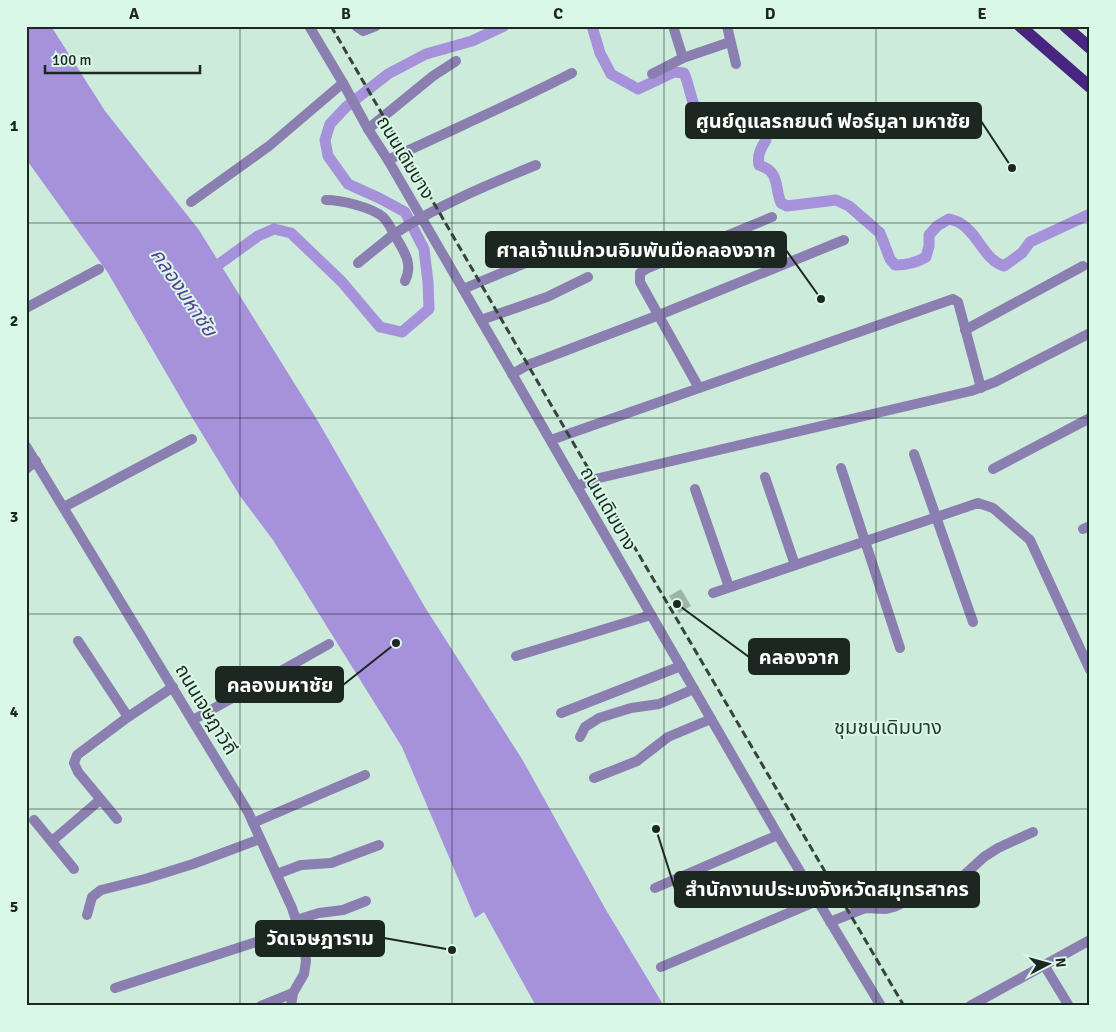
<svg xmlns="http://www.w3.org/2000/svg" width="1116" height="1032" viewBox="0 0 1116 1032" font-family="Signika,'Noto Sans Thai',sans-serif">
  <style>
    .water { fill: #a691db }
    .lines { fill: none; stroke-linecap: round; stroke-linejoin: round }
    .canal { stroke: #a691db; stroke-width: 11 }
    .building { fill: #9bb7a8 }
    .minor { stroke: #8b7eb0; stroke-width: 10 }
    .major { stroke: #48257f; stroke-width: 12 }
    .rail { stroke: #37443d; stroke-width: 3; stroke-dasharray: 8 4; stroke-linecap: butt }
    .grid { fill: none; stroke: #1c2721; stroke-width: 1; stroke-opacity: 0.55 }
    .labels { text-anchor: middle; stroke-width: 4; stroke-linejoin: round; paint-order: stroke }
    .street-label { font-size: 19px; fill: #1c2721; stroke: #daf8e8 }
    .water-label { font-size: 20px; font-style: italic; fill: #5b3c94; stroke: #daf8e8 }
    .neighbourhood-label { font-size: 20px; fill: #233c2f; stroke: #daf8e8 }
    .leader { fill: none; stroke: #1c2721; stroke-width: 2 }
    .callout-dot { fill: #1c2721; stroke: #daf8e8; stroke-width: 2 }
    .callout { fill: #1c2721; stroke: #1c2721; stroke-width: 2 }
    .callout-label { font-size: 20px; text-anchor: middle; font-weight: bold; fill: #fff }
    .neatline { fill: none; stroke: #1c2721; stroke-width: 2 }
    .grid-label { font-size: 16px; text-anchor: middle; font-weight: bold; fill: #1c2721 }
  </style>
  <rect width="100%" height="100%" fill="#cdebdb"/>
  <path class="water" d="M26 26H51L105 111 199 230 319 423 426 609 522 759 606 910 664 1006H536L484 912 475 918 402 747 273 540 240 496 190 414 108 273 26 159Z"/>
  <g class="lines">
    <g class="canal">
      <path d="M592 26 600 53 611 74 638 89 674 72 684 73C691 88 693 120 709 126 714 128 723 126 729 125 739 124 746 120 756 119L763 127 766 140C761 148 757 155 759 165 781 172 774 187 781 203L787 206 836 200 849 206 880 233 890 259 895 265C906 265 916 263 926 257L929 246V235L937 226 949 219C952 220 957 221 960 223 978 233 984 260 1004 266L1022 253 1030 242 1090 214"/>
      <path d="M208 272 258 236 274 229 291 233 342 282 380 327 402 332 429 309 428 282 424 249 405 212 379 198 348 184 328 156 325 140 330 124 346 107 388 74 426 54 472 41 504 26"/>
    </g>
  </g>
  <path class="building" d="M681 589 691 606 679 613 669 596Z"/>
  <g class="lines">
    <g class="minor">
      <path d="M309 26 343 83 368 129 388 160 496 346 778 835 881 1006"/>
      <path d="M356 26 363 31 376 26"/>
      <path d="M673 26 683 58"/>
      <path d="M727 26 736 64"/>
      <path d="M652 74 683 58 730 42"/>
      <path d="M368 129 433 76 456 61"/>
      <path d="M388 160C449 131 512 104 572 73"/>
      <path d="M326 200C341 200 371 207 383 217 388 222 391 228 394 234 439 205 487 185 536 165"/>
      <path d="M191 202 269 146 343 83"/>
      <path d="M358 263 394 234C403 250 414 263 405 281"/>
      <path d="M463 289 571 244"/>
      <path d="M26 308 99 269"/>
      <path d="M481 320 547 297 588 277"/>
      <path d="M965 330 1083 266"/>
      <path d="M512 374 528 365 659 315 844 240"/>
      <path d="M699 388 640 282V273L646 269 772 217"/>
      <path d="M551 440 953 299 958 302 981 388"/>
      <path d="M26 446 248 812 292 908 304 945 306 961 304 974 293 993 291 1006"/>
      <path d="M914 454 973 622"/>
      <path d="M841 468 900 648"/>
      <path d="M26 469 36 461"/>
      <path d="M993 469 1090 418"/>
      <path d="M765 477 795 565"/>
      <path d="M577 486 595 479 971 391 995 382 1090 333"/>
      <path d="M695 489 729 587"/>
      <path d="M64 507 192 439"/>
      <path d="M1083 529 1090 526"/>
      <path d="M713 593 978 503 993 508 1030 540 1090 670"/>
      <path d="M78 641 128 717"/>
      <path d="M516 656 651 615"/>
      <path d="M561 713 681 666"/>
      <path d="M193 720 329 644"/>
      <path d="M580 737 585 727 599 718 631 708 659 704 694 689"/>
      <path d="M594 778 637 761 668 737 711 719"/>
      <path d="M117 819 78 772 74 763 77 755 128 717 173 687"/>
      <path d="M34 820 74 869"/>
      <path d="M253 823 365 775"/>
      <path d="M52 841 100 800"/>
      <path d="M277 874 301 865 331 863 379 845"/>
      <path d="M655 888 778 835"/>
      <path d="M87 915 92 897 101 890 145 879 193 864 260 839"/>
      <path d="M296 920 319 913 343 910 366 901"/>
      <path d="M830 922 865 908 886 909 894 907 962 877 984 857 998 848 1033 832"/>
      <path d="M1044 965 1069 1006"/>
      <path d="M661 967 817 901"/>
      <path d="M115 988 299 928"/>
      <path d="M261 1006 293 993"/>
      <path d="M970 1006 1090 940"/>
    </g>
    <g class="major">
      <path d="M1020 26 1090 87"/>
      <path d="M1065 26 1090 48"/>
    </g>
    <path class="rail" d="M331 26 568 434 904 1006"/>
  </g>
  <path class="grid" d="M240 26V1006M452 26V1006M664 26V1006M876 26V1006M26 223H1090M26 418H1090M26 614H1090M26 809H1090"/>
  <g class="labels">
    <g class="street-label">
      <text transform="translate(406 157) rotate(59)" y="7">ถนนเดิมบาง</text>
      <text transform="translate(609 508) rotate(60)" y="7">ถนนเดิมบาง</text>
      <text transform="translate(207 709) rotate(59)" y="7">ถนนเจษฎาวิถี</text>
    </g>
    <g class="water-label">
      <text transform="translate(184 292) rotate(56)" y="7">คลองมหาชัย</text>
    </g>
    <g class="neighbourhood-label">
      <text x="888" y="734">ชุมชนเดิมบาง</text>
    </g>
  </g>
  <path class="leader" d="M1012 168L981 121M821 299L786 250M677 604L749 657M396 643L343 685M656 829L675 889M452 950L384 938"/>
  <g class="callout-dot">
    <circle cx="1012" cy="168" r="5"/>
    <circle cx="821" cy="299" r="5"/>
    <circle cx="677" cy="604" r="5"/>
    <circle cx="396" cy="643" r="5"/>
    <circle cx="656" cy="829" r="5"/>
    <circle cx="452" cy="950" r="5"/>
  </g>
  <g class="callout">
    <rect x="686" y="103" width="295" height="35" rx="5"/>
    <rect x="486" y="232" width="300" height="35" rx="5"/>
    <rect x="749" y="639" width="100" height="35" rx="5"/>
    <rect x="216" y="667" width="127" height="35" rx="5"/>
    <rect x="675" y="872" width="304" height="35" rx="5"/>
    <rect x="256" y="921" width="128" height="35" rx="5"/>
  </g>
  <g class="callout-label">
    <text x="833" y="128">ศูนย์ดูแลรถยนต์ ฟอร์มูลา มหาชัย</text>
    <text x="636" y="257">ศาลเจ้าแม่กวนอิมพันมือคลองจาก</text>
    <text x="799" y="664">คลองจาก</text>
    <text x="280" y="692">คลองมหาชัย</text>
    <text x="827" y="896">สำนักงานประมงจังหวัดสมุทรสาคร</text>
    <text x="320" y="945">วัดเจษฎาราม</text>
  </g>
  <rect width="1116" height="1032" fill="none" stroke="#daf8e8" stroke-width="55"/>
  <g transform="translate(1048 964) rotate(84)" stroke="#daf8e8" stroke-width="4" paint-order="stroke">
  <path d="M0-4L9 19L0 12L-9 19Z" fill="#1c2721"/>
  <text y="-8" font-size="14" font-weight="bold" text-anchor="middle" fill="#1c2721">N</text>
  </g>
  <path d="M45 65v8h155v-8" fill="none" stroke="#1c2721" stroke-width="2.5"/>
  <text x="52" y="65" font-size="15" fill="#1c2721" stroke="#daf8e8" stroke-width="4" paint-order="stroke">100 m</text>
  <rect x="28" y="28" width="1060" height="976" class="neatline"/>
  <g class="grid-label">
    <text x="134" y="19">A</text>
    <text x="346" y="19">B</text>
    <text x="558" y="19">C</text>
    <text x="770" y="19">D</text>
    <text x="982" y="19">E</text>
    <text x="14" y="131">1</text>
    <text x="14" y="326">2</text>
    <text x="14" y="522">3</text>
    <text x="14" y="717">4</text>
    <text x="14" y="912">5</text>
  </g>
</svg>
